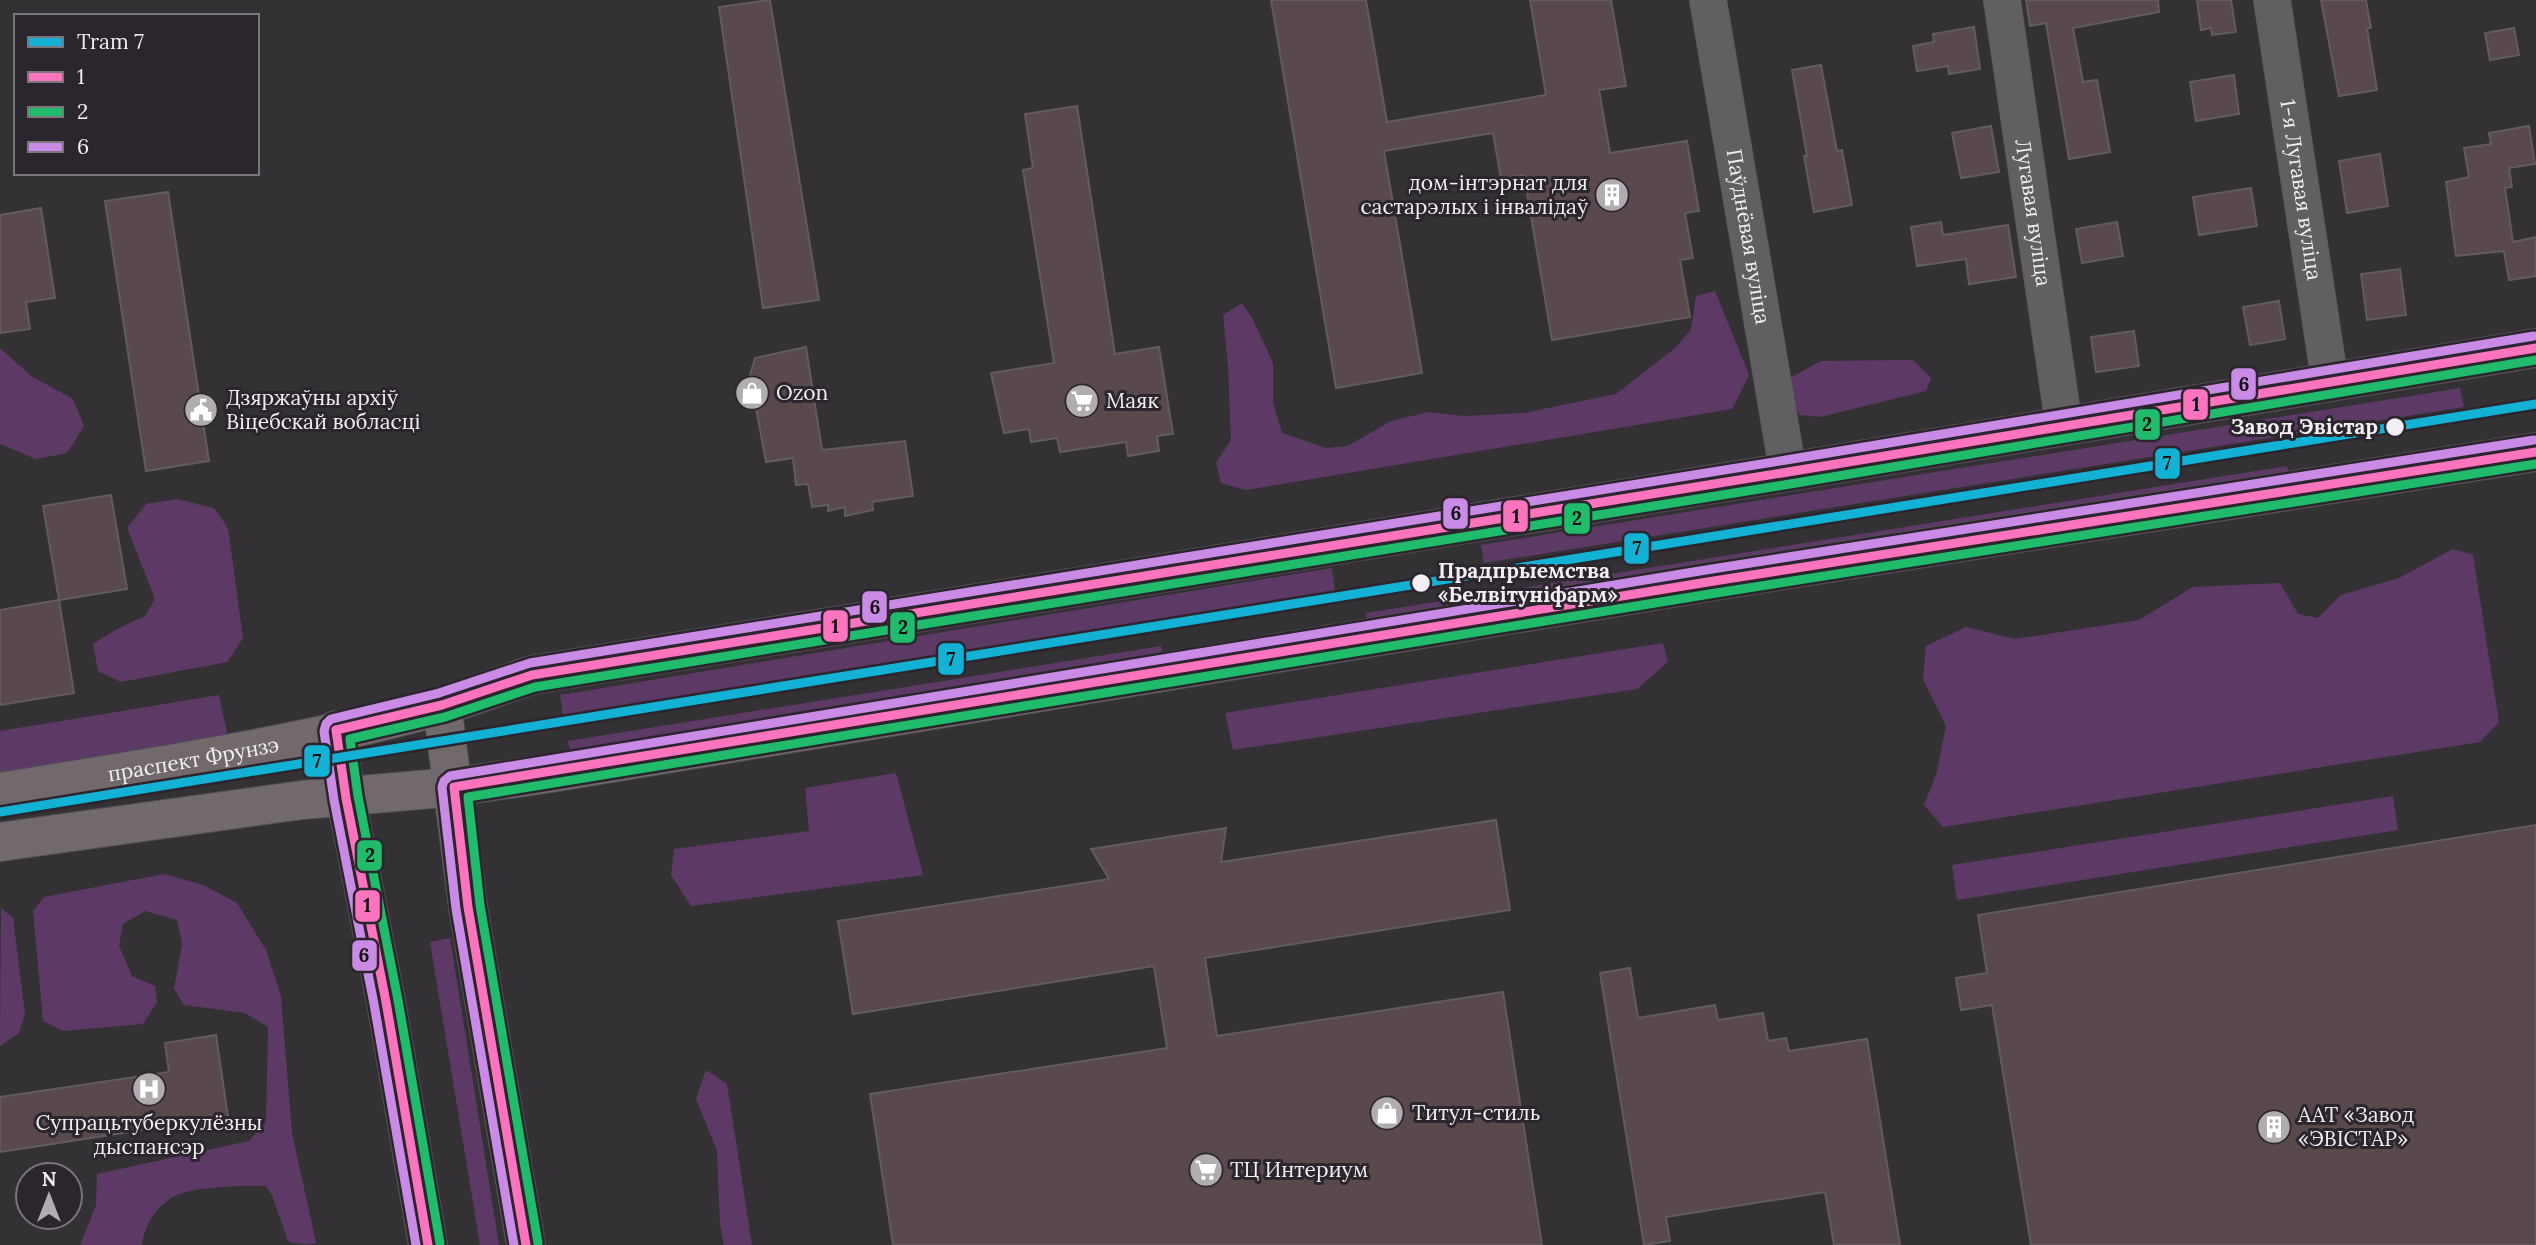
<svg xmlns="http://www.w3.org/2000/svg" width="2536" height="1245" viewBox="0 0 2536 1245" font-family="Lora,serif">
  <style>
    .green { fill: #5d3a66 }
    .building { fill: #59484c; stroke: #615c5e; stroke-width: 2 }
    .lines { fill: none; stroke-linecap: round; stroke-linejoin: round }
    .minor-casing { stroke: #535054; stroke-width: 38 }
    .major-casing { stroke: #535054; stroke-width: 40 }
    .minor { stroke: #615f61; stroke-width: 37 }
    .major { stroke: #72696d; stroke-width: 38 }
    .bus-1-casing { stroke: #2b252d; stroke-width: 14 }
    .bus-2-casing { stroke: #2b252d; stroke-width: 14 }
    .bus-3-casing { stroke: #2b252d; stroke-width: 14 }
    .bus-1 { stroke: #fc73be; stroke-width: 9 }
    .bus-2 { stroke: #20bc6c; stroke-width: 9 }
    .bus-3 { stroke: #ca8be6; stroke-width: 9 }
    .tram-1-casing { stroke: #2b252d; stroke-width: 14 }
    .tram-1 { stroke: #13b2d5; stroke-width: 9 }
    .stop-dot { fill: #f2eef3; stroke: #2b252d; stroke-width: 2.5 }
    .labels { text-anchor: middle; stroke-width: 6; stroke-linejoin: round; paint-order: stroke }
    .poi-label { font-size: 21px; fill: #f2eef3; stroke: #2b252d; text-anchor: start }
    .street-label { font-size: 21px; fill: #f2eef3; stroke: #2b252d }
    .stop-label { font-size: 21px; font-weight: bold; fill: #f2eef3; stroke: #2b252d; text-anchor: end }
    .line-badge { stroke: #2b252d; stroke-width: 2.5 }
    .pale-badge-label { font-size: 19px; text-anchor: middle; font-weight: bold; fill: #111 }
  </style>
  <rect width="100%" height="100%" fill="#343135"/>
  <g class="green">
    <path d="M1715 291 1749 375 1732 409 1246 490 1221 483 1216 463 1231 440 1228 365 1223 315 1242 303 1252 318 1273 363V403L1282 433 1326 448 1348 446 1391 421 1429 412 1463 416 1524 413 1616 394 1674 349 1691 330 1696 296Z"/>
    <path d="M0 348 31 376 73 399 84 426 67 453 36 459 0 444Z"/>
    <path d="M1913 360 1931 378 1926 391 1820 417 1800 415 1790 402V378L1821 361Z"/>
    <path d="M2460 388 2464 407 1484 563 1481 545Z"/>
    <path d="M2287 466 2290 481 1368 629 1366 613Z"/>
    <path d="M177 499 214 508 228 528 243 638 227 662 121 682 98 671 93 644 117 629 145 616 155 599 127 528 146 504Z"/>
    <path d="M2453 549 2473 555 2499 722 2480 742 1943 827 1924 805 1936 775 1946 726 1923 679 1926 646 1966 627 2015 639 2139 620 2193 587 2280 583 2298 614 2318 618 2341 595 2399 578Z"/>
    <path d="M1332 568 1335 591 563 715 560 695Z"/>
    <path d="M1663 643 1668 662 1637 689 1233 750 1225 713Z"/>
    <path d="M1161 646 1163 660 571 755 568 741Z"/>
    <path d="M219 695 227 733 204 743 0 777V731Z"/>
    <path d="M896 773 923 875 691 906 671 875 674 849 809 831 805 788Z"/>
    <path d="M2393 796 2398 830 1957 900 1952 865Z"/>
    <path d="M164 874 203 885 237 903 266 950 281 996 292 1133 316 1243C308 1245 297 1245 288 1241L272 1195 266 1186C245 1185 197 1187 179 1194 158 1203 145 1223 142 1245H80L96 1205 97 1174 249 1141 266 1122 268 1027 245 1013 184 1005 174 989 182 944 177 920 145 911 123 924 119 946 132 976 155 986 157 1002 143 1024 63 1031 43 1021 33 911 44 897Z"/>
    <path d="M1 908 13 918 25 1014 19 1033 0 1046Z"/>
    <path d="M450 938 499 1245H480L430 942Z"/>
    <path d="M706 1070 727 1084 752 1245H724L720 1225 717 1151 696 1099Z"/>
  </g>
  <g class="building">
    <path d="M770 0 819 300 763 308 719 7Z"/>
    <path d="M1271 0H1366L1387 122 1546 95 1530 0H1611L1626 86 1599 90 1610 153 1687 141 1699 211 1685 213 1693 258 1680 260 1690 317 1552 340 1524 175 1501 179 1493 133 1384 151 1422 373 1336 388Z"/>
    <path d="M2026 0H2158L2159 12 2073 28 2083 82 2097 80 2110 152 2069 159 2046 23 2030 26Z"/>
    <path d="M2197 0H2231L2236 32 2212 35 2211 28 2201 30Z"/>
    <path d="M2321 0H2366L2371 28H2367L2377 90 2339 96Z"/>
    <path d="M1974 27 1980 69 1949 74 1948 66 1917 71 1913 46 1934 42 1933 34Z"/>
    <path d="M2514 28 2519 55 2490 60 2485 33Z"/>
    <path d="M1821 65 1837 151 1842 150 1852 205 1814 212 1804 156H1807L1792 70Z"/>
    <path d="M2234 75 2239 114 2196 121 2190 82Z"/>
    <path d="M1077 106 1115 354 1159 347 1173 434 1157 436 1159 451 1128 456 1126 442 1060 452 1057 438 1031 442 1029 429 1004 433 991 373 1054 363 1023 170 1033 168 1025 114Z"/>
    <path d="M1991 126 1999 172 1961 178 1952 133Z"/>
    <path d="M2529 126 2535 164 2509 168 2512 187 2505 188 2513 242 2536 237V276L2509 280 2504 251 2456 256 2446 182 2469 177 2464 148 2491 144 2489 133Z"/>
    <path d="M2380 154 2388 206 2347 213 2339 161Z"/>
    <path d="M2251 188 2257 226 2199 235 2193 197Z"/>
    <path d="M168 192 209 461 146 471 105 201Z"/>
    <path d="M41 208 55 298 26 302 30 329 0 333V215Z"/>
    <path d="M1941 222 1943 235 2008 225 2016 277 1969 284 1966 259 1917 266 1911 227Z"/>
    <path d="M2117 222 2123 256 2082 263 2076 229Z"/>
    <path d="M2400 269 2406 315 2367 320 2361 274Z"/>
    <path d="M2279 301 2285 339 2250 345 2243 307Z"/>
    <path d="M2134 331 2139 366 2096 372 2091 337Z"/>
    <path d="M806 347 822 450 905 441 913 496 872 502 873 510 845 516V507L828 511V505L812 507 808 484 796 485 793 458 766 462 750 375 755 358Z"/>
    <path d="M111 495 127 589 59 600 43 506Z"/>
    <path d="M59 600 74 693 0 705V610Z"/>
    <path d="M1496 820 1510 910 1205 958 1217 1036 1503 992 1542 1245H893L870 1094 1167 1048 1154 966 853 1014 838 921 1109 879 1091 849 1226 828 1221 862Z"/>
    <path d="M2536 825V1245H2031L1992 1005 1961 1010 1956 978 1987 973 1978 915Z"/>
    <path d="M1630 968 1638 1018 1715 1005 1718 1020 1763 1013 1768 1041 1786 1038 1789 1051 1867 1039 1900 1245H1834L1825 1192 1666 1217 1670 1241 1644 1245 1600 973Z"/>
    <path d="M216 1035 228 1117 0 1152V1097L169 1072 165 1043Z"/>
  </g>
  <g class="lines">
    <g class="minor-casing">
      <g id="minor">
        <path id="s1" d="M1708 0 1788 472"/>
        <path id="s2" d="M2002 0 2064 426"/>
        <path id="s3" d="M2272 0 2330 382"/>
      </g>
    </g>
    <g class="major-casing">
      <g id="major">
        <path d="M442 705 468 907 526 1245"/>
        <path d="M336 730 346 798 386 1002 428 1245"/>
        <path id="s4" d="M0 792C147 768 297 746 441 706 471 697 502 685 532 675L1788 472 2536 348"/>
        <path d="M0 842 302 800 454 787 551 773 1714 581 2536 452"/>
      </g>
    </g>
    <use href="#minor" class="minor"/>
    <use href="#major" class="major"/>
    <g class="bus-1-casing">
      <g id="bus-1">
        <path d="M428 1245 386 1002 346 798 336 730 442 705 532 675 1788 472 2536 348"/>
        <path d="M526 1245 468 907 454 787 1714 581 2536 452"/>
      </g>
    </g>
    <g class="bus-2-casing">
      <g id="bus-2">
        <path d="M440 1243 398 1000 358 796 350 739 445 717 535 687 1790 484 2536 360"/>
        <path d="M538 1243 480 905 468 797 1716 593 2536 464"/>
      </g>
    </g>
    <g class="bus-3-casing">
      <g id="bus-3">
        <path d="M416 1245 374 1004 334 800 324 731 326 724 331 719 439 693 530 663 1786 460 2534 336"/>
        <path d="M514 1245 456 909 442 787 444 781 450 776 1712 569 2534 440"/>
      </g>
    </g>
    <use href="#bus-1" class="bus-1"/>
    <use href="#bus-2" class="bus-2"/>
    <use href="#bus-3" class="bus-3"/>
    <g class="tram-1-casing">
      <path id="tram-1" d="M0 812 2536 404"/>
    </g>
    <use href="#tram-1" class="tram-1"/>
  </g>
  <defs>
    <g id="building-disc" transform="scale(1.75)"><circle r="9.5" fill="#b0acb0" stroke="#2b252d"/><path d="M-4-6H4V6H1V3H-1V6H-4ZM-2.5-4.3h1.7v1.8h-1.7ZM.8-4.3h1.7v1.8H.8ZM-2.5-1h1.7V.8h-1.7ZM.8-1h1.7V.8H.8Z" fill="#fff"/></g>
    <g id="shop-disc" transform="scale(1.75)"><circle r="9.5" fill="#b0acb0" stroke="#2b252d"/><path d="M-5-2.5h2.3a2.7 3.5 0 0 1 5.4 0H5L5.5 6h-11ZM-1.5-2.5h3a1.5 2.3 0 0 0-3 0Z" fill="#fff"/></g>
    <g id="supermarket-disc" transform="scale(1.75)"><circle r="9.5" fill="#b0acb0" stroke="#2b252d"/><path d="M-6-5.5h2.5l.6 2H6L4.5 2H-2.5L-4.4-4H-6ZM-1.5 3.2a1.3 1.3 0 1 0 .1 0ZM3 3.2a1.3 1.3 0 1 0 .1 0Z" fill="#fff"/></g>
    <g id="civic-disc" transform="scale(1.75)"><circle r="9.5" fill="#b0acb0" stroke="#2b252d"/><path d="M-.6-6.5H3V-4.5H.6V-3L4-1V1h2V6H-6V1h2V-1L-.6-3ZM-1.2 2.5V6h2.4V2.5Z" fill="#fff"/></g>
    <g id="hospital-disc" transform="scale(1.75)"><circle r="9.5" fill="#b0acb0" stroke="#2b252d"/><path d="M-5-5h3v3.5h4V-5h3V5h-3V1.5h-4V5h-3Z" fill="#fff"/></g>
  </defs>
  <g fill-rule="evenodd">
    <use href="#building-disc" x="1612" y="195"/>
    <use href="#shop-disc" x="752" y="393"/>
    <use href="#supermarket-disc" x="1082" y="401"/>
    <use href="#civic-disc" x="201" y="410"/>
    <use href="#hospital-disc" x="149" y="1089"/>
    <use href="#shop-disc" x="1387" y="1113"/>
    <use href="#building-disc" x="2274" y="1127"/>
    <use href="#supermarket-disc" x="1206" y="1170"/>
  </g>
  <g class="stop-dot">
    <circle cx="2395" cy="427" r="10"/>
    <circle cx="1421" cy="583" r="10"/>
  </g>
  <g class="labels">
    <g class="poi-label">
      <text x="1588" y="190" text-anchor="end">дом-інтэрнат для<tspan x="1588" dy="24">састарэлых і інвалідаў</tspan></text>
      <text x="776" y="400">Ozon</text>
      <text x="226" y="405">Дзяржаўны архіў<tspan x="226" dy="24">Віцебскай вобласці</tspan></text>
      <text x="1106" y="408">Маяк</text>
      <text x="1412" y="1120">Титул-cтиль</text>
      <text x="2298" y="1122">ААТ «Завод<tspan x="2298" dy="24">«ЭВІСТАР»</tspan></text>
      <text x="149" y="1130" text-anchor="middle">Супрацьтуберкулёзны<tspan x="149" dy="24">дыспансэр</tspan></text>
      <text x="1230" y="1177">ТЦ Интериум</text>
    </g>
    <g class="street-label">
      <text dy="7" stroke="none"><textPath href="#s3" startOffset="192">1-я Лугавая вуліца</textPath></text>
      <text dy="7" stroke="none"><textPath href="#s2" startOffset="215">Лугавая вуліца</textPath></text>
      <text dy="7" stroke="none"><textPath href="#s1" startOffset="240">Паўднёвая вуліца</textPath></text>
      <text dy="7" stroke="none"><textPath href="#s4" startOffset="196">праспект Фрунзэ</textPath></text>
    </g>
    <g class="stop-label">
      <text x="2378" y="434">Завод Эвістар</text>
      <text x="1438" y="578" text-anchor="start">Прадпрыемства<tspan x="1438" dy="24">«Белвітуніфарм»</tspan></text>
    </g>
  </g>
  <g class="line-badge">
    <rect x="2230" y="367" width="27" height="34" rx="7" fill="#ca8be6"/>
    <rect x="2182" y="388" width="27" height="33" rx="7" fill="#fc73be"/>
    <rect x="2134" y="408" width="27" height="33" rx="7" fill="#20bc6c"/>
    <rect x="2154" y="447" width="27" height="33" rx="7" fill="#13b2d5"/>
    <rect x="1442" y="497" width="27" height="33" rx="7" fill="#ca8be6"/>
    <rect x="1502" y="499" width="27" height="34" rx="7" fill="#fc73be"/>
    <rect x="1563" y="502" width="28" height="33" rx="7" fill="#20bc6c"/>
    <rect x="1623" y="532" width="27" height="33" rx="7" fill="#13b2d5"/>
    <rect x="861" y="590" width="27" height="34" rx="7" fill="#ca8be6"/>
    <rect x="822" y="609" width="27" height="34" rx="7" fill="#fc73be"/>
    <rect x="889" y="611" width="27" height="33" rx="7" fill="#20bc6c"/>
    <rect x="937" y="642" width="28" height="34" rx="7" fill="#13b2d5"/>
    <rect x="303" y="744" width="28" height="34" rx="7" fill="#13b2d5"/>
    <rect x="356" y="839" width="27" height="33" rx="7" fill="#20bc6c"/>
    <rect x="354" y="889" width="27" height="34" rx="7" fill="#fc73be"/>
    <rect x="351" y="939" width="27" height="33" rx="7" fill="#ca8be6"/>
  </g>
  <g class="pale-badge-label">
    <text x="2244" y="391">6</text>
    <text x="2196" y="411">1</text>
    <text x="2147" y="431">2</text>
    <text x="2167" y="470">7</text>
    <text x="1456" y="520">6</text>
    <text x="1516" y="523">1</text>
    <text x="1577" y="525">2</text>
    <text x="1637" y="555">7</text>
    <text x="875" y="614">6</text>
    <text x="835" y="633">1</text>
    <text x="903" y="634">2</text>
    <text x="951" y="666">7</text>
    <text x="317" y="768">7</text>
    <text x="370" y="862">2</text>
    <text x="367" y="912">1</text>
    <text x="364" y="962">6</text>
  </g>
  <rect x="14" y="14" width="245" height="161" fill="#2b252d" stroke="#7b757c" stroke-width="2"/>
  <rect x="28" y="37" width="35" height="10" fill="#13b2d5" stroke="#7b757c" stroke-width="2"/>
  <text x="77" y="49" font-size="21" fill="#f2eef3">Tram 7</text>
  <rect x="28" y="72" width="35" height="10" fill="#fc73be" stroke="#7b757c" stroke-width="2"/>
  <text x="77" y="84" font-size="21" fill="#f2eef3">1</text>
  <rect x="28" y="107" width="35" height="10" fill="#20bc6c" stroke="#7b757c" stroke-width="2"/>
  <text x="77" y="119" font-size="21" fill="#f2eef3">2</text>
  <rect x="28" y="142" width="35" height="10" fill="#ca8be6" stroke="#7b757c" stroke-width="2"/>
  <text x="77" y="154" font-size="21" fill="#f2eef3">6</text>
  <g transform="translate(49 1196)"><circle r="33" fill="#2b252d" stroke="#7b757c" stroke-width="2"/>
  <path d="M0-5L12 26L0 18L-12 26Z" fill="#b0acb0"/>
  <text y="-10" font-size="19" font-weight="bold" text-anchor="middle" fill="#f2eef3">N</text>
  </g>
</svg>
